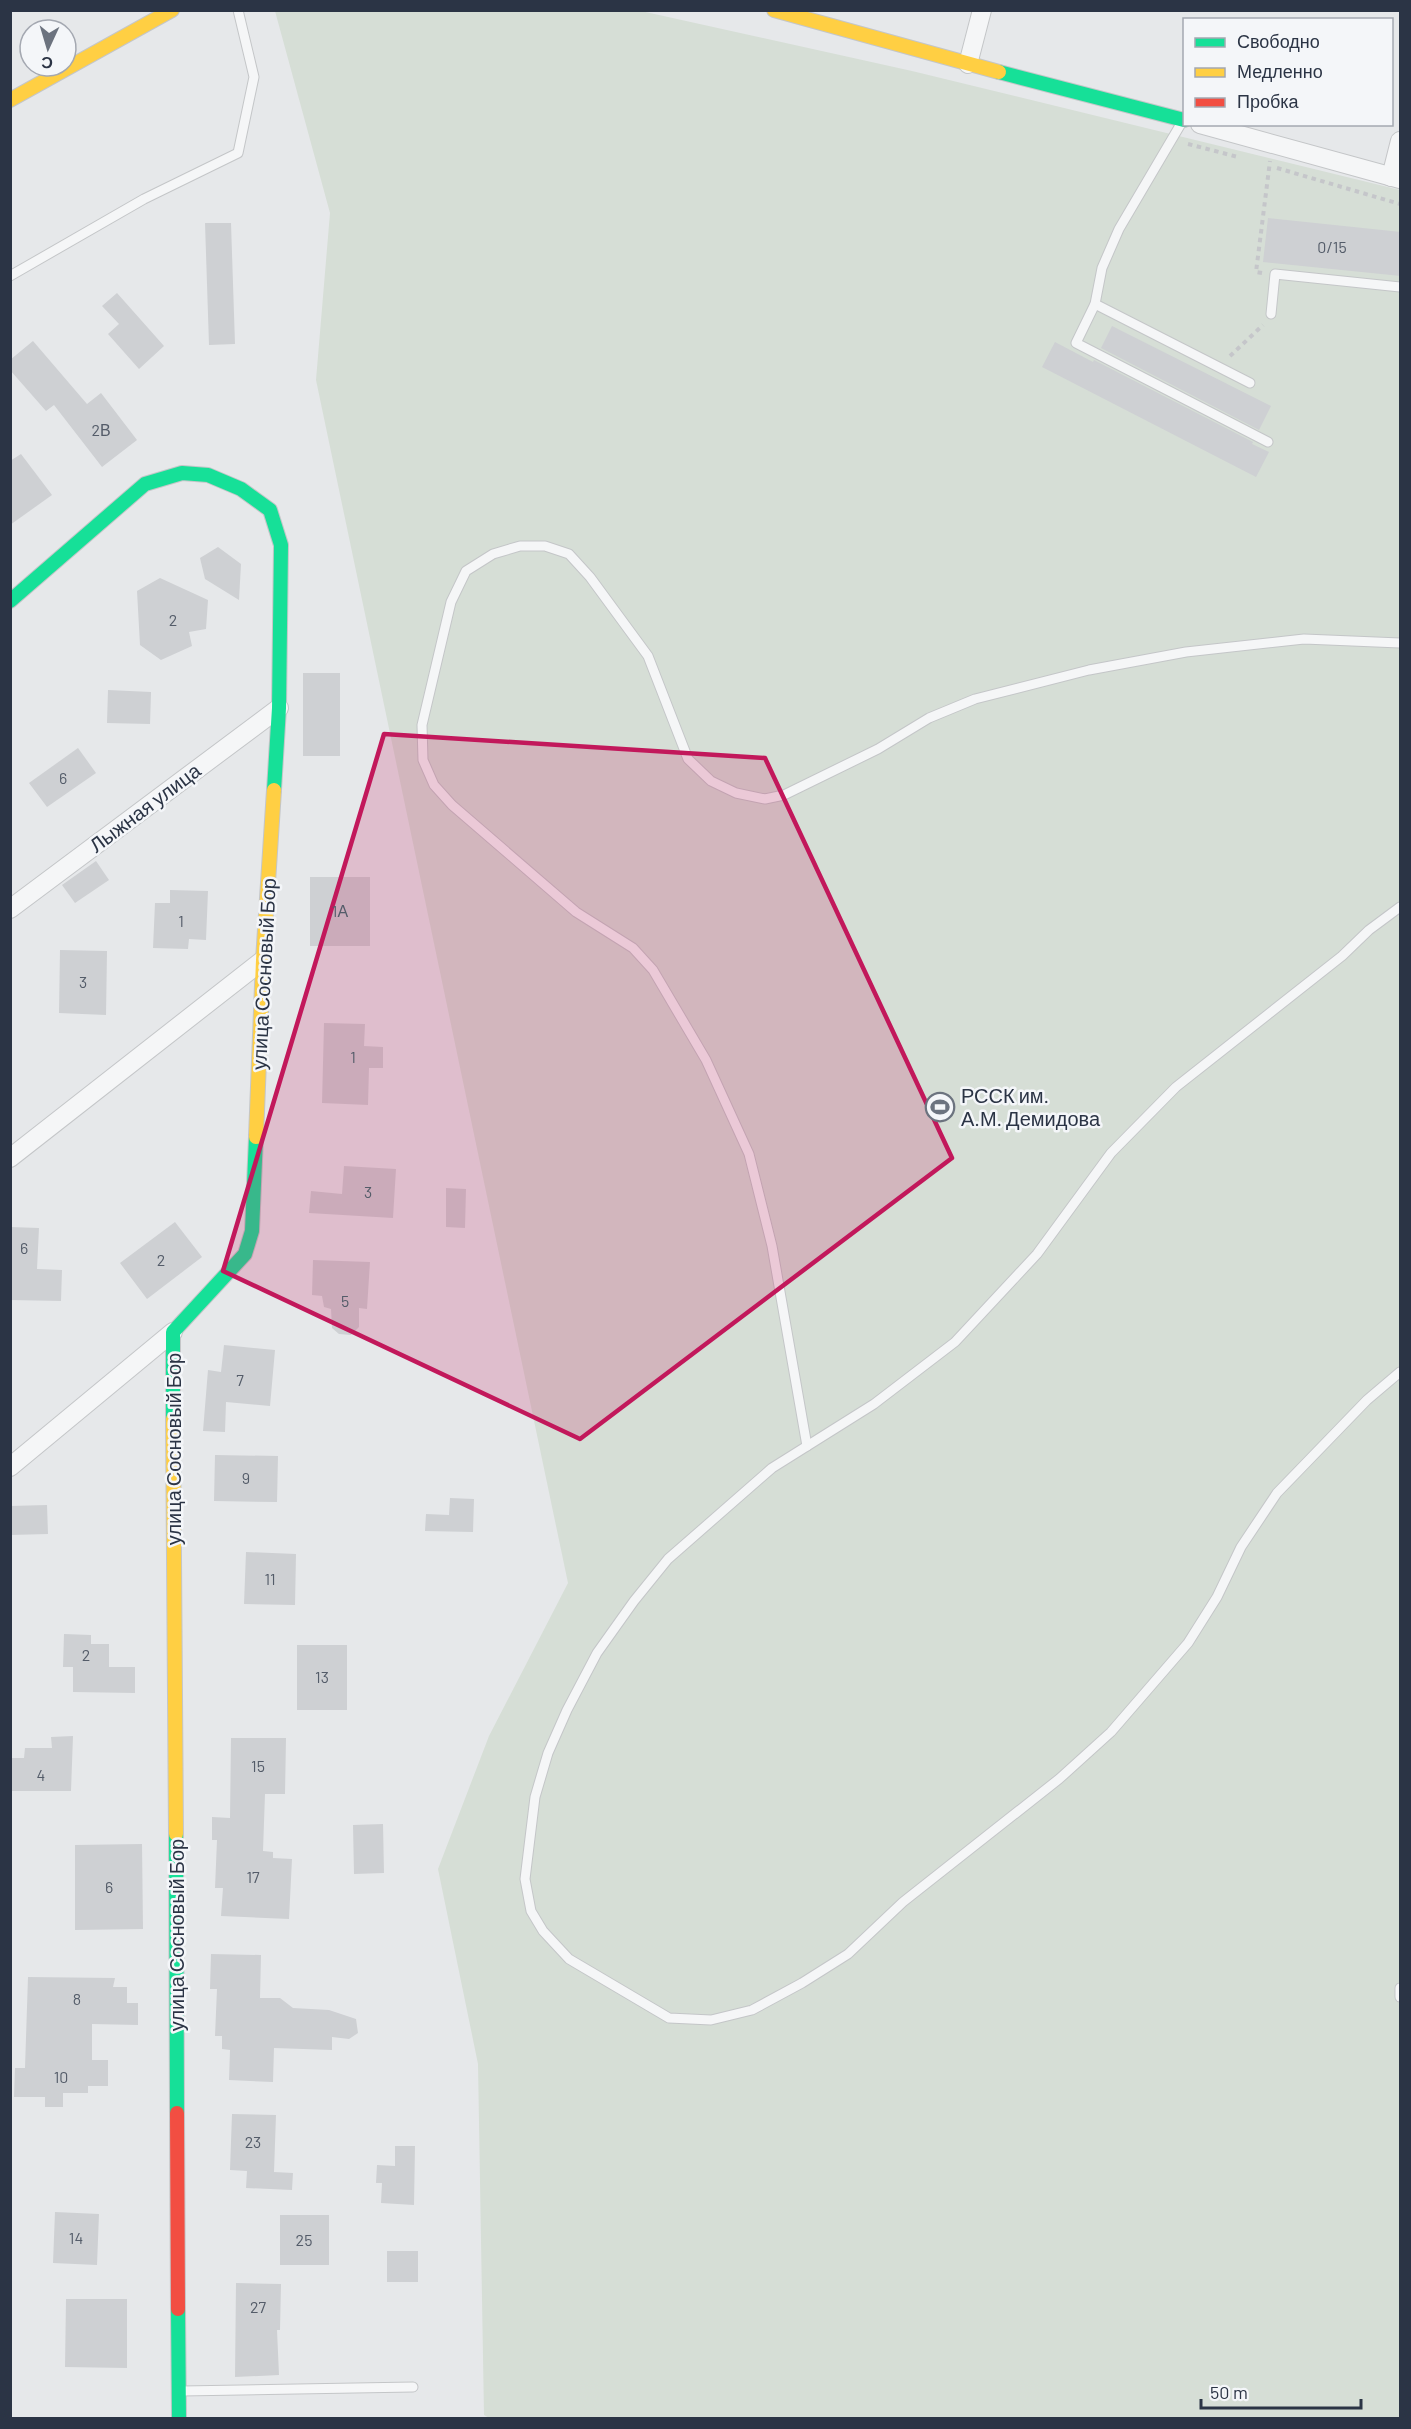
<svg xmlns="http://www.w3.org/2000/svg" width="1411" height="2429" viewBox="0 0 1411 2429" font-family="Barlow,sans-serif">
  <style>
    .green { fill: #d6ded6 }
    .building { fill: #ced0d3 }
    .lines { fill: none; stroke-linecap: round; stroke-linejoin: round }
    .lane-casing { stroke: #c4c6c8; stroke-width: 11 }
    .street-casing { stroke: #c4c6c8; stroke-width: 20 }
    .fast-casing { stroke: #c4c6c8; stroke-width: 16 }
    .slow-casing { stroke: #c4c6c8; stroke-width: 16 }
    .jam-casing { stroke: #c4c6c8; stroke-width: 16 }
    .path { stroke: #c5c6ca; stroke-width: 4; stroke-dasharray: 4.5 4.5; stroke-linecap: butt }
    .lane { stroke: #f5f6f7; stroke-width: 9 }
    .street { stroke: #f5f6f7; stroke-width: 18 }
    .fast { stroke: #16e098; stroke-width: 14 }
    .slow { stroke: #ffcf43; stroke-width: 14 }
    .jam { stroke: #f24e42; stroke-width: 14 }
    .marked { fill: #c2185b; fill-opacity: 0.2; stroke: #c2185b; stroke-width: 4.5; stroke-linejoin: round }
    .labels { text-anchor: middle; stroke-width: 5; stroke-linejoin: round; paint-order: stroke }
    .number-label { font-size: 16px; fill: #545c69 }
    .street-label { font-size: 20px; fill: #2b3445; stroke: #f4f6f9 }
    .poi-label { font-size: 20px; fill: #2b3445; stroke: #f4f6f9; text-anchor: start }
  </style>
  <rect width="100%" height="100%" fill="#e6e8ea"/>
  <path class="green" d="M275 11H641L912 71 1400 190V2418H489L484 2415 478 2064 438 1869 489 1736 568 1583 316 380 330 213Z"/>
  <g class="building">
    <path d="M1268 218 1401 232V276L1263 262Z"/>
    <path d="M205 223H231L235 344 209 345Z"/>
    <path d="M117 293 164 346 139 369 108 334 119 324 102 306Z"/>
    <path d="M1112 326 1271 406 1259 430 1101 348Z"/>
    <path d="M33 341 87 404 101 393 137 440 102 467 54 405 46 411 10 370V360Z"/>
    <path d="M1055 342 1093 362 1094 360 1253 442 1252 444 1269 452 1256 477 1042 367Z"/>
    <path d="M21 454 52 495 10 525V461Z"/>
    <path d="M218 547 241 564 239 600 205 579 200 558Z"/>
    <path d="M160 578 208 600 206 629 189 632 192 646 161 660 140 645 137 591Z"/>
    <rect x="303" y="673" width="37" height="83"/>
    <path d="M108 690 151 692 150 724 107 723Z"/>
    <path d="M78 748 96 773 47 807 29 783Z"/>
    <path d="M96 861 109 880 75 903 62 885Z"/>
    <rect x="310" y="877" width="60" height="69"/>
    <path d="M170 890 208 891 206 940 189 939 188 949 153 948 155 903H170Z"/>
    <path d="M60 950 107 951 106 1015 59 1013Z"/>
    <path d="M324 1023 365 1024 364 1046 383 1047V1068H369L368 1105 322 1103Z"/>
    <path d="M344 1166 396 1169 393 1218 309 1213 311 1191 342 1194Z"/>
    <path d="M446 1188 466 1189 465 1228 446 1227Z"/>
    <path d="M175 1222 202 1257 147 1299 120 1263Z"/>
    <path d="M10 1227 39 1228 37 1269 62 1270 61 1301 10 1300Z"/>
    <path d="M313 1260 370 1262 367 1309 359 1308V1327L351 1335 339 1334 332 1328 331 1309 324 1307 322 1296 312 1295Z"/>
    <path d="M224 1345 275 1350 270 1406 226 1402 225 1432 203 1431 208 1370 221 1372Z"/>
    <path d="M215 1455 278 1456 277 1502 214 1501Z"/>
    <path d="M450 1498 474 1499 473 1532 425 1531 426 1514 449 1515Z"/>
    <path d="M47 1505 48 1534 10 1535V1506Z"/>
    <path d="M246 1552 296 1554 295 1605 244 1604Z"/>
    <path d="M64 1634 91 1635V1644H109V1667H135V1693L73 1692V1667H63Z"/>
    <rect x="297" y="1645" width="50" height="65"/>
    <path d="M73 1736 71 1791H10V1758H24L25 1748H52L51 1737Z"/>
    <path d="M231 1738H286L285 1794H265L263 1851 273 1852V1858L292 1859 289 1919 221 1916 223 1888H215L217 1840H212V1817L230 1818Z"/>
    <path d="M383 1824 384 1873 354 1874 353 1825Z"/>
    <path d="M142 1844 143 1929 75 1930V1845Z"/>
    <path d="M211 1954 261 1955 260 1998H280L293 2008 329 2010 356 2019 358 2033 349 2039 332 2037V2050L274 2048 273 2082 229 2080 230 2050 222 2049V2036H215L217 1989H210Z"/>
    <path d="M28 1977 115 1978 113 1987H127V2003H138V2025L92 2024V2060H108V2086H88V2093H63V2107H45V2097H14L15 2068H25Z"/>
    <path d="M232 2114 276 2115 274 2172 293 2173 292 2190 246 2188 247 2171 230 2170Z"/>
    <path d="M395 2146H415L414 2205 381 2203 382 2183H376L377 2165 395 2166Z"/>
    <path d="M55 2212 99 2214 97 2265 53 2263Z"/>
    <rect x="280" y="2215" width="49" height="50"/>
    <rect x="387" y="2251" width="31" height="31"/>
    <path d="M236 2283 281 2284 280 2330H277L279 2375 235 2377Z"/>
    <path d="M66 2299H127V2368L65 2367Z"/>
  </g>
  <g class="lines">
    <g class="lane-casing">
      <g id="lane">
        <path d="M1182 122 1119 229 1102 268 1095 304 1076 343 1268 442"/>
        <path d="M10 276 144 199 238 153 254 77 238 10"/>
        <path d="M1095 304 1250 383"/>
        <path d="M1271 314 1275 274 1400 287"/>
        <path d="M1400 907 1369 930 1342 956 1176 1087 1111 1153 1037 1254 955 1342 874 1404 772 1468 668 1559 634 1601 597 1653 567 1710 548 1753 535 1797 525 1879 531 1911 543 1931 569 1959 669 2018 711 2020 752 2010 802 1983 848 1954 903 1902 1059 1779 1111 1732 1188 1643 1217 1597 1241 1547 1277 1493 1367 1400 1400 1372"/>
        <path d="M807 1446 772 1246 749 1154 706 1060 653 970 633 948 576 912 452 805 434 785 423 760 422 725 451 602 466 571 493 554 520 546H545L569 554 590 577 648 656 688 759 711 781 736 793 765 799 784 795 878 749 929 718 975 699 1089 670 1186 652 1304 639 1400 643"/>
        <path d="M1400 1988V1997"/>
        <path d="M182 2391 413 2387"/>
      </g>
    </g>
    <g class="street-casing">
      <g id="street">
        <path d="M968 64 982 10"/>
        <path d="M1200 124 1400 179"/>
        <path d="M1391 177 1400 141"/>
        <path d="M10 909 279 708"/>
        <path d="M10 1158 263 960"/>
        <path d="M10 1467 173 1332"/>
      </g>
    </g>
    <g class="fast-casing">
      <g id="fast">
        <path d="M999 72 1184 120"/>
        <path d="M10 601 145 484 182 473 208 475 241 489 270 510 281 545 279 708 274 790"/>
        <path d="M173 1419V1332L245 1254 252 1231 256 1137"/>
        <path d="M176 1834 177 2113"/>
        <path d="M178 2309 179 2418"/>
      </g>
    </g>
    <g class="slow-casing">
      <g id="slow">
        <path d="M774 10 999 72"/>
        <path d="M10 100 172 10"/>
        <path d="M256 1137 263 960 274 790"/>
        <path d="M173 1419 176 1834"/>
      </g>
    </g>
    <g class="jam-casing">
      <path id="jam" d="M177 2113 178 2309"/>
    </g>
    <g class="path">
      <path d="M1188 144 1238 157"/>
      <path d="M1277 168 1400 204"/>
      <path d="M1262 273 1256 272 1270 161"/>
      <path d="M1230 356 1263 325"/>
    </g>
    <use href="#lane" class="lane"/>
    <use href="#street" class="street"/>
    <use href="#fast" class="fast"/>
    <use href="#slow" class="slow"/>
    <use href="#jam" class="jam"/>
  </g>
  <path class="marked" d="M384 734 765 758 952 1158 580 1439 223 1271Z"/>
  <defs>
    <g id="stadium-ring" transform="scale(1.5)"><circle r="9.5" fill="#f4f6f9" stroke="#6c737f" stroke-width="1.5"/><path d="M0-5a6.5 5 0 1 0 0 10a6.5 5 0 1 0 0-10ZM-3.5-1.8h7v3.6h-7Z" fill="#6c737f"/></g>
  </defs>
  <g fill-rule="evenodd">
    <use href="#stadium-ring" x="940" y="1107"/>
  </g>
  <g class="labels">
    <g class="number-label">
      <text x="1332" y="253">0/15</text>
      <text x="101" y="436">2В</text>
      <text x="173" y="626">2</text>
      <text x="63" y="784">6</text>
      <text x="340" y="917">1А</text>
      <text x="181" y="927">1</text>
      <text x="83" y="988">3</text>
      <text x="353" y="1063">1</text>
      <text x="368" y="1198">3</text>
      <text x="24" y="1254">6</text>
      <text x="161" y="1266">2</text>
      <text x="345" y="1307">5</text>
      <text x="240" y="1386">7</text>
      <text x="246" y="1484">9</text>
      <text x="270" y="1585">11</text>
      <text x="86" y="1661">2</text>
      <text x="322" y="1683">13</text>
      <text x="258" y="1772">15</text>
      <text x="41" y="1781">4</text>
      <text x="253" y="1883">17</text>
      <text x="109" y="1893">6</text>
      <text x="77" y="2005">8</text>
      <text x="61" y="2083">10</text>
      <text x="253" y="2148">23</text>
      <text x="76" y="2244">14</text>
      <text x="304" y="2246">25</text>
      <text x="258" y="2313">27</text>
    </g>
    <g class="street-label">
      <text transform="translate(145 808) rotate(-37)" y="7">Лыжная улица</text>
      <text transform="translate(264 974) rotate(-87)" y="7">улица Сосновый Бор</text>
      <text transform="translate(174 1449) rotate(-90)" y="7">улица Сосновый Бор</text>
      <text transform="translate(177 1935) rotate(-90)" y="7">улица Сосновый Бор</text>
    </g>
    <g class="poi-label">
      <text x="961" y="1103">РССК им.<tspan x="961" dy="23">А.М. Демидова</tspan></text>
    </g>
  </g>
  <rect width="1411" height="2429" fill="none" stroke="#2b3445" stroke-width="24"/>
  <rect x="1183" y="18" width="210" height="108" fill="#f4f6f9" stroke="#a4a8b1" stroke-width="1.5"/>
  <rect x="1195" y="38" width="30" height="9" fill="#16e098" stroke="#a4a8b1" stroke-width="1.5"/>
  <text x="1237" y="48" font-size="18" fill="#2b3445">Свободно</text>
  <rect x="1195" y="68" width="30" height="9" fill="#ffcf43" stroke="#a4a8b1" stroke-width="1.5"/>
  <text x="1237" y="78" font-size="18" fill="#2b3445">Медленно</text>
  <rect x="1195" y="98" width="30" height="9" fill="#f24e42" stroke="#a4a8b1" stroke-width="1.5"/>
  <text x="1237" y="108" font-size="18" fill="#2b3445">Пробка</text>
  <g transform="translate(48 48) rotate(184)"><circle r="28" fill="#f4f6f9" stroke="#a4a8b1" stroke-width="1.5"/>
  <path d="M0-4.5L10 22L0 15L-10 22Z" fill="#6c737f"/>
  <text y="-9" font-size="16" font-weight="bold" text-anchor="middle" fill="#2b3445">С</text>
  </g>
  <path d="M1201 2399v9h160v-9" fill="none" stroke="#2b3445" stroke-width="3"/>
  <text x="1210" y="2399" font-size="18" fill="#2b3445" stroke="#f4f6f9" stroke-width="4.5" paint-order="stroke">50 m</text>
</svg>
